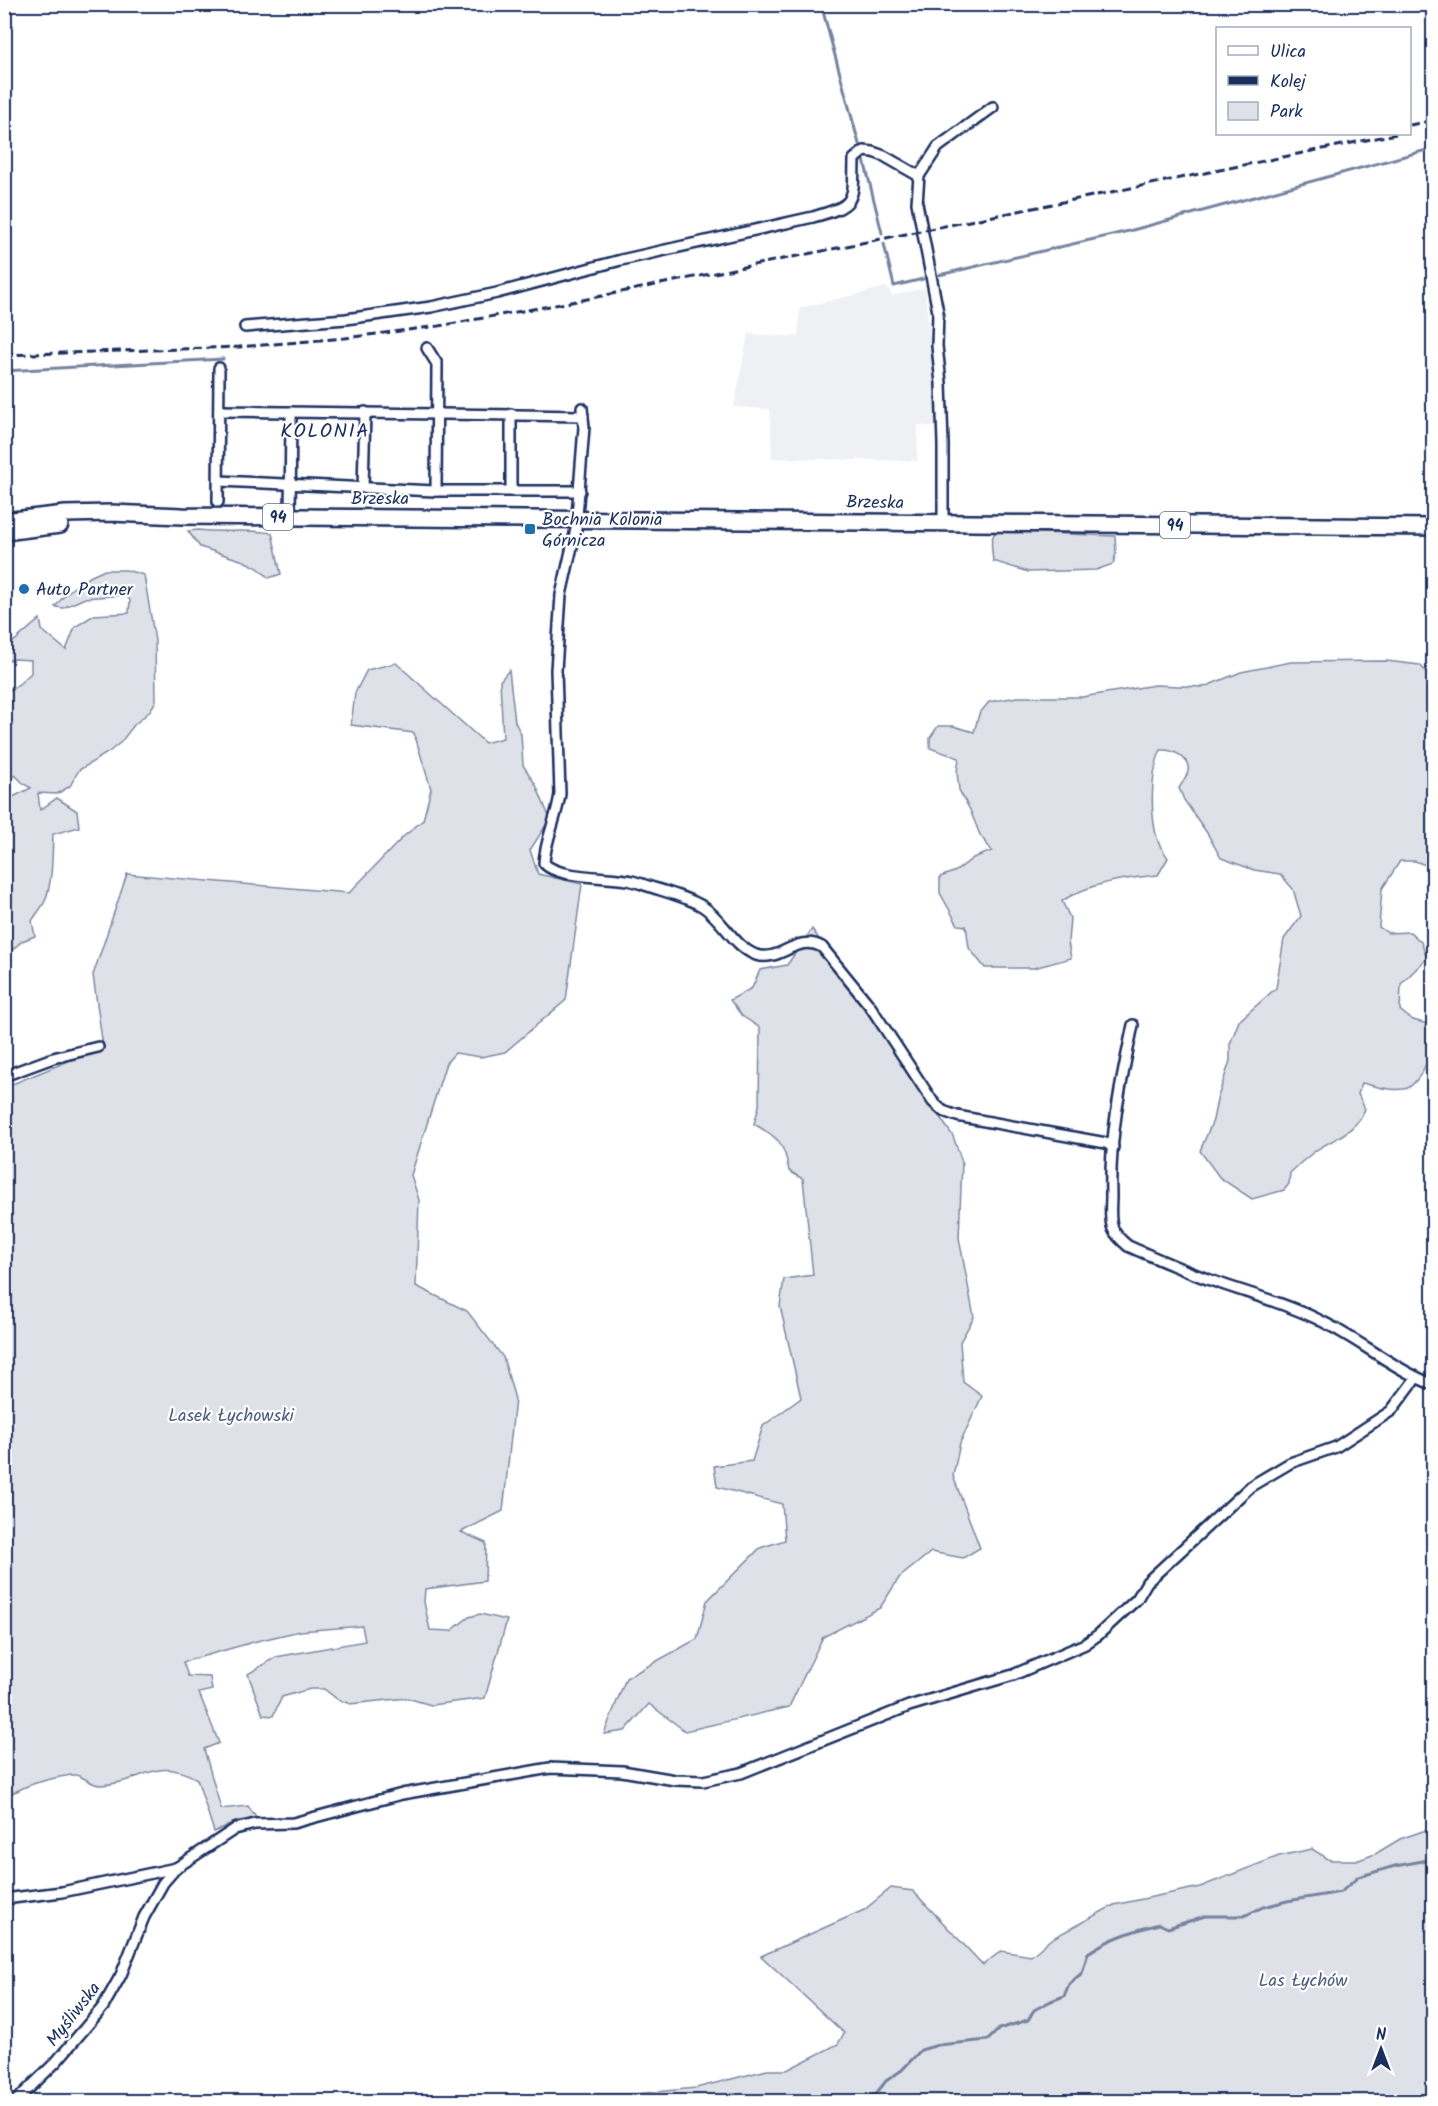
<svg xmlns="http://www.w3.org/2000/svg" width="1438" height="2106" viewBox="0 0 1438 2106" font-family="Kalam,sans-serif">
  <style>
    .built { fill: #eff0f4 }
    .green { fill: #dee1e7; stroke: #7c88a2; stroke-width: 1.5 }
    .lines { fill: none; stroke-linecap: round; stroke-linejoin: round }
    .stream { stroke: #77839f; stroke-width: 3 }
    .minor-casing { stroke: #1b2f5e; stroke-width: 14 }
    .primary-casing { stroke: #1b2f5e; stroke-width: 20 }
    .minor { stroke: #fff; stroke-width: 9 }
    .primary { stroke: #fff; stroke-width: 15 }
    .rail { stroke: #1b2f5e; stroke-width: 3; stroke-dasharray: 9 4.5; stroke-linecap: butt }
    .poi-dot { fill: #1f6fb2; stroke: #fff; stroke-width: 2 }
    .labels { text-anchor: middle; stroke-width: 4.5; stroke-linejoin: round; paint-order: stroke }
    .shield { fill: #fff; stroke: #5f6d8e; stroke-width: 1.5 }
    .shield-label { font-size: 16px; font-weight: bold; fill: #1b2f5e }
    .street-label { font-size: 18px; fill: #1b2f5e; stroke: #fff }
    .poi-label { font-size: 18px; fill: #1b2f5e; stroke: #fff; text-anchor: start }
    .park-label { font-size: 18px; fill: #4c5c80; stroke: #fff }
    .neighbourhood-label { font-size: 20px; letter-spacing: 1.5px; fill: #1b2f5e; stroke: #fff }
  </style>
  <rect width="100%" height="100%" fill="#fff"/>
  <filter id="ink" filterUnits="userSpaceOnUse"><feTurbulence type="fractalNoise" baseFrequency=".0167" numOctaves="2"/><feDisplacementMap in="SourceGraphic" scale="12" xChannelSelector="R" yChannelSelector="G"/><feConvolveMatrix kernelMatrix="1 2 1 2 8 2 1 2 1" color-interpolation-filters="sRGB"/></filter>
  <g filter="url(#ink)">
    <path class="built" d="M887 287 892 296 925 288 938 427 918 425 917 461 772 458 770 409 734 407 748 334 798 337 800 308Z"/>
    <g class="green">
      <path d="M198 530C223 533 248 529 272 533L281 574 269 578 258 568 244 561 200 547 188 531Z"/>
      <path d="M996 531 1115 536 1116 553 1113 564 1096 570 1028 572 993 561C992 550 989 540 996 531Z"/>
      <path d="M105 570H126L144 575 155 641 156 701 149 712 134 725 121 742 109 752 79 770 70 786 57 794 38 793 40 810 57 798 77 811 79 827 53 834C52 856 53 880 45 901 42 908 36 914 32 921L35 936 22 941 9 953 4 951 5 801 31 788 24 784 15 775 5 785V693L19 684 31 673V660L14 659 5 661V646L12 643 40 619 42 630 66 650 75 627 94 615 129 613 130 600 125 595 85 598 63 608 55 607C69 588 83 579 105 570Z"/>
      <path d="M1386 661 1420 665 1433 680V868L1415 861H1400L1382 889 1379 927 1388 933 1410 932 1421 942 1427 958 1401 984 1400 1010C1403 1013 1407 1016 1411 1019 1416 1022 1428 1022 1432 1027 1438 1042 1421 1086 1404 1089 1389 1091 1375 1086 1362 1083L1358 1094 1365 1109C1356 1132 1335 1138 1315 1151 1306 1158 1298 1165 1290 1173L1289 1184 1284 1190 1252 1199 1220 1178 1200 1151 1213 1120 1217 1100 1230 1061V1044L1239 1021 1276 988 1284 939 1301 916 1293 889 1280 874 1254 870 1221 858 1207 833 1184 800 1179 788C1182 783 1187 777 1188 771 1190 757 1172 749 1161 750 1150 773 1150 818 1158 841 1160 847 1165 853 1168 858L1158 875C1124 879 1091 882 1062 901L1070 918 1068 942 1071 958 1034 968H985L969 948 966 926 958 925 940 893V877L956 871 973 858 992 851 980 835 970 810 959 790 957 772 959 758 930 748V738L938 726H953L974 732 979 714 989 702 1017 697H1082L1155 685 1204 687 1241 672 1291 662Z"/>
      <path d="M396 663 485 743 503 738 500 681 509 670 515 722 521 734 523 765 536 785 550 819 530 850 538 874 582 884 566 1000 505 1052 481 1057 455 1053 446 1063 411 1175 419 1200 416 1286 467 1311 503 1357 515 1399 503 1511 461 1532 486 1543 485 1581 425 1589 424 1602 430 1630 451 1631 469 1617 480 1614 507 1620 485 1698 431 1705 407 1698 350 1704 337 1699 324 1689H310L282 1697 273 1716 263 1715 248 1674 276 1657 365 1641 362 1626 300 1631 257 1641 183 1662 188 1676 210 1677 212 1690 199 1693 219 1743 204 1749 221 1809 248 1806 257 1819 237 1821 214 1832 197 1779C154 1755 142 1784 100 1785 91 1785 84 1776 75 1775 68 1774 38 1782 30 1785 21 1788 14 1794 5 1795V1087L103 1047 93 975 127 874 349 893 403 837 423 820 431 789 414 733 351 725 355 693 367 670Z"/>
      <path d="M812 929 902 1057 937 1113 953 1136 962 1162 959 1238 974 1317 960 1342 963 1382 982 1396 960 1443 953 1476 980 1548 963 1558 931 1552 899 1578 880 1608 823 1637 789 1707 685 1731 649 1704 625 1731 604 1734 626 1678 697 1639 707 1601 760 1548 785 1540 782 1504 717 1487 714 1466 752 1461 763 1426 801 1398 780 1306 784 1279 813 1275 803 1179 789 1171C784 1142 779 1138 754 1124L759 1106 760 1028 742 1016 730 1000 752 988 760 970 787 965Z"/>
      <path d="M1433 1830V2101H592L596 2094H635L696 2088 767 2070H787L838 2044 844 2033 761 1956 864 1910 891 1888 913 1891 983 1965 1001 1951 1031 1956 1051 1939 1114 1905 1200 1887 1279 1856 1312 1849 1330 1860H1359L1375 1854 1400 1839 1423 1831Z"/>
    </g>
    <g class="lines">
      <g class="stream">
        <path d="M821 4 859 144"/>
        <path d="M864 160 882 233"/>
        <path d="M884 244 894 286 923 279"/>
        <path d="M939 275 1129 231 1434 148"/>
        <path d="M4 371 223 359"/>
        <path d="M855 2102 859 2098 875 2095 886 2081 902 2070 921 2050 938 2045 988 2040 999 2029 1028 2020 1034 2010 1051 2001 1064 1996 1069 1984 1082 1973 1088 1953C1110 1938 1133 1931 1159 1924L1168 1928 1205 1916H1244L1263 1907 1287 1901 1341 1892 1358 1877 1395 1866 1434 1859"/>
      </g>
      <g class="minor-casing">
        <g id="minor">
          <path d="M919 176 938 147 993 107"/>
          <path d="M245 327 346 319 431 307 497 293 621 260 813 217C857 205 853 201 854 159L864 151 873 152 884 156 919 176 917 203 938 312 937 346 941 383 943 445V522"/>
          <path d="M427 348 437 364 436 491"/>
          <path d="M582 408 584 427 576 529 561 595 556 670 560 794C557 818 545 840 544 863 557 879 611 876 632 881 640 883 647 886 654 888 670 893 688 898 702 906 722 918 734 947 756 955 780 963 797 933 822 947L870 1006 933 1102 943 1111 957 1116 1106 1143 1113 1147"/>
          <path d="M219 411 583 416"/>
          <path d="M219 481 435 491H580"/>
          <path d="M363 488 365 412"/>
          <path d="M511 491V414"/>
          <path d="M218 502 219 368"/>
          <path d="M290 517 291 412"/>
          <path d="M1133 1025C1121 1082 1109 1137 1111 1196 1111 1206 1109 1219 1113 1229 1116 1236 1122 1241 1128 1246 1156 1258 1184 1271 1213 1281 1247 1293 1281 1302 1313 1317 1355 1336 1391 1368 1434 1385"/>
          <path d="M4 1076 53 1058 98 1047"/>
          <path d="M4 1899 62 1892 176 1868"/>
          <path d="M15 2102 56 2062 103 2007 121 1975 144 1917 163 1883 176 1868 235 1829 255 1824 293 1823 402 1794 550 1768 622 1771 675 1780 703 1781 741 1773 909 1706 1013 1675 1085 1644 1098 1635 1137 1599 1147 1582 1251 1486 1290 1463 1336 1447 1391 1411 1416 1378"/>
        </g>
      </g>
      <g class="primary-casing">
        <g id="primary">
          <path d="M4 521 65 514 111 513 182 516 1434 527"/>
          <path d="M4 532 60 525"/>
        </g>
      </g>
      <use href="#minor" class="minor"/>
      <use href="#primary" class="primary"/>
      <g class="rail">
        <path d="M1410 125 1434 120"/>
        <path d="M4 355 239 347 345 338 439 326 577 301 1396 134"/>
      </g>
    </g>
  </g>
  <g class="poi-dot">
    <rect x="524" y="523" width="12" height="12" rx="3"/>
    <circle cx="24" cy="589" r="6"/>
  </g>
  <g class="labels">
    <g class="shield">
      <rect x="263" y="504" width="30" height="26" rx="4.5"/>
      <rect x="1160" y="512" width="30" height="26" rx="4.5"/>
    </g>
    <g class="shield-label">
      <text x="278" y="523">94</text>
      <text x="1175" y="531">94</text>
    </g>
    <g class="street-label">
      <text x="380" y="504">Brzeska</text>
      <text transform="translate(875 502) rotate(1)" y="6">Brzeska</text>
      <text transform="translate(73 2014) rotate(-52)" y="6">Myśliwska</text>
    </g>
    <g class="poi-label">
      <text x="542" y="525">Bochnia Kolonia<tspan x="542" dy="21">Górnicza</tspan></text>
      <text x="36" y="595">Auto Partner</text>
    </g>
    <g class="park-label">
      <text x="231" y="1421">Lasek Łychowski</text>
      <text x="1303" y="1986">Las Łychów</text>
    </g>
    <g class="neighbourhood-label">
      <text x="325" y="437">KOLONIA</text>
    </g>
  </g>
  <rect width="1438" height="2106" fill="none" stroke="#fff" stroke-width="24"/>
  <rect x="12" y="12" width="1414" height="2082" fill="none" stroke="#1b2f5e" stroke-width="2" filter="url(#ink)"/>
  <rect x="1216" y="27" width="195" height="108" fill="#ffffff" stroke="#a4acbf" stroke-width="1.5"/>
  <rect x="1228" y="46" width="30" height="9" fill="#ffffff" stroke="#a4acbf" stroke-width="1.5"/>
  <text x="1270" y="57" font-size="18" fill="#1b2f5e">Ulica</text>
  <rect x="1228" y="76" width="30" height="9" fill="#1b2f5e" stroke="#a4acbf" stroke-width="1.5"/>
  <text x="1270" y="87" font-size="18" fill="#1b2f5e">Kolej</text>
  <rect x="1228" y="102" width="30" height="18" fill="#dee1e7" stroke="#a4acbf" stroke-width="1.5"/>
  <text x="1270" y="117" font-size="18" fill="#1b2f5e">Park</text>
  <g transform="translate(1381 2049)" stroke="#ffffff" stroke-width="4.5" paint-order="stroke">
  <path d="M0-4.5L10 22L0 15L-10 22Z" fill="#1b2f5e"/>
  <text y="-9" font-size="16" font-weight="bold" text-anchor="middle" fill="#1b2f5e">N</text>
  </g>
</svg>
